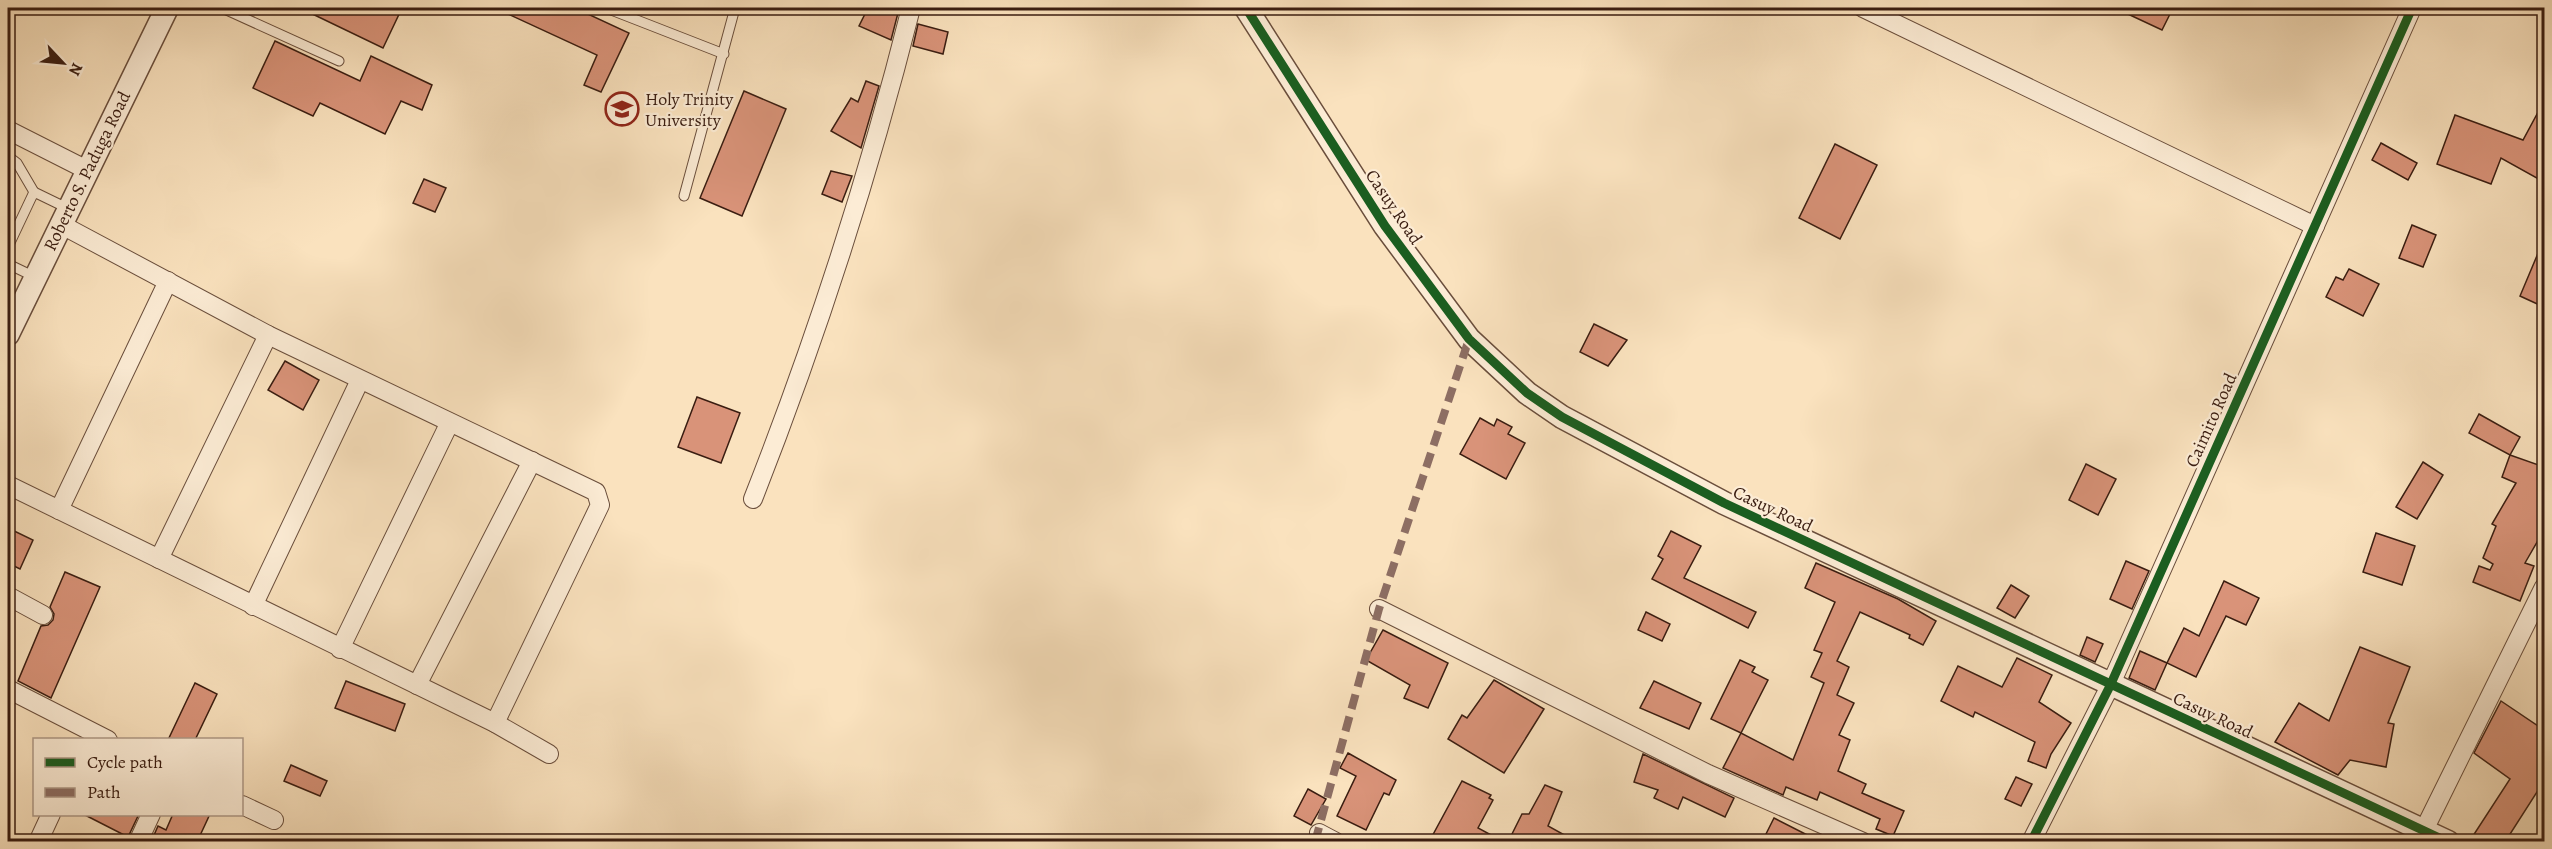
<svg xmlns="http://www.w3.org/2000/svg" width="2552" height="849" viewBox="0 0 2552 849" font-family="Alegreya,serif">
  <style>
    .building { fill: #d99379; stroke: #3a1d11; stroke-width: 1.5 }
    .lines { fill: none; stroke-linecap: round; stroke-linejoin: round }
    .service-casing { stroke: #6a4e3c; stroke-width: 11 }
    .minor-casing { stroke: #6a4e3c; stroke-width: 20 }
    .tertiary-casing { stroke: #6a4e3c; stroke-width: 25 }
    .service { stroke: #fcecd5; stroke-width: 9 }
    .minor { stroke: #fcecd5; stroke-width: 18 }
    .tertiary { stroke: #fcecd5; stroke-width: 22 }
    .quiet { stroke: #8d6e63; stroke-width: 8; stroke-dasharray: 15 8; stroke-linecap: butt }
    .cycleway-casing { stroke: #fcecd5; stroke-width: 13 }
    .cycleway { stroke: #1b5e20; stroke-width: 9 }
    .labels { text-anchor: middle; stroke-width: 4.5; stroke-linejoin: round; paint-order: stroke }
    .poi-label { font-size: 18px; fill: #3a1d11; stroke: #fcecd5; text-anchor: start }
    .street-label { font-size: 18px; fill: #3a1d11; stroke: #fcecd5 }
  </style>
  <rect width="100%" height="100%" fill="#fae2be"/>
  <filter id="stains"><feTurbulence type="fractalNoise" baseFrequency=".00333" numOctaves="4"/><feColorMatrix values="0 0 0 0 .2 0 0 0 0 .09 0 0 0 0 .02 0 0 0 .5 -.17"/></filter>
  <radialGradient id="worn" r=".72"><stop offset=".6" stop-color="#630" stop-opacity="0"/><stop offset="1" stop-color="#630" stop-opacity=".3"/></radialGradient>
  <g class="building">
    <path d="M300 8H402L383 48Z"/>
    <path d="M495 8H575L629 33 601 92 584 85 597 55Z"/>
    <path d="M868 8H886L898 13 891 40 859 26Z"/>
    <path d="M2115 8H2173L2162 30Z"/>
    <path d="M918 24 948 32 943 54 913 46Z"/>
    <path d="M275 41 360 81 371 56 432 85 422 110 401 101 385 134 320 103 313 116 253 88Z"/>
    <path d="M866 81 879 86 861 148 831 131 851 98 858 102Z"/>
    <path d="M744 91 786 109 742 216 700 198Z"/>
    <path d="M2544 101V182L2501 158 2491 184 2437 164 2455 115 2523 140Z"/>
    <path d="M2381 143 2417 163 2408 180 2372 160Z"/>
    <path d="M1835 144 1877 165 1840 239 1799 218Z"/>
    <path d="M831 171 852 176 842 202 822 194Z"/>
    <path d="M424 179 446 188 435 212 413 203Z"/>
    <path d="M2412 225 2436 235 2423 267 2399 258Z"/>
    <path d="M2544 239V307L2520 296Z"/>
    <path d="M2349 269 2379 284 2363 316 2326 297 2336 277 2343 280Z"/>
    <path d="M1594 324 1627 340 1608 366 1580 352Z"/>
    <path d="M285 361 319 380 303 410 268 390Z"/>
    <path d="M697 397 740 413 721 463 678 447Z"/>
    <path d="M2479 414 2520 437 2510 455 2469 433Z"/>
    <path d="M1480 418 1494 426 1497 419 1512 427 1508 434 1525 443 1506 479 1460 454Z"/>
    <path d="M2510 455 2544 467V530L2525 563 2534 566 2520 601 2473 582 2479 566 2490 570 2493 564 2483 558 2496 526 2492 524 2516 483 2502 477Z"/>
    <path d="M2423 462 2443 475 2417 519 2396 507Z"/>
    <path d="M2086 464 2116 479 2098 515 2069 500Z"/>
    <path d="M8 528 33 540 20 569 8 563Z"/>
    <path d="M1671 531 1701 546 1684 578 1756 612 1748 628 1652 579 1663 559 1658 556Z"/>
    <path d="M2376 533 2415 546 2402 585 2363 572Z"/>
    <path d="M2126 561 2149 571 2132 609 2110 599Z"/>
    <path d="M1816 563 1898 599 1936 621 1923 645 1909 638 1910 635 1860 612 1837 661 1849 667 1837 695 1854 703 1839 735 1850 740 1838 771 1866 784 1862 793 1904 811 1893 836 1876 829 1880 819 1820 792 1817 800 1786 787 1783 795 1723 768 1741 733 1793 760 1824 683 1811 677 1822 653 1814 650 1835 602 1805 588Z"/>
    <path d="M65 572 100 587 51 698 18 681 41 626 48 625 53 620 54 614 50 607Z"/>
    <path d="M2224 581 2259 598 2246 625 2226 616 2196 677 2167 663 2184 628 2199 636Z"/>
    <path d="M2011 585 2029 596 2015 618 1997 608Z"/>
    <path d="M1646 612 1670 624 1662 641 1638 630Z"/>
    <path d="M1383 630 1448 663 1428 708 1404 698 1410 685 1366 660Z"/>
    <path d="M2087 637 2103 644 2095 662 2080 655Z"/>
    <path d="M2360 647 2410 667 2388 723 2394 724 2386 767 2350 760 2338 775 2275 742 2299 703 2329 721Z"/>
    <path d="M2140 651 2167 663 2155 690 2129 678Z"/>
    <path d="M2017 658 2052 675 2039 702 2071 723 2051 754 2046 768 2028 761 2035 742 1975 712 1973 717 1941 701 1958 666 2002 687Z"/>
    <path d="M1740 660 1755 667 1752 672 1768 680 1741 733 1711 719Z"/>
    <path d="M1494 680 1544 709 1504 773 1448 739 1462 715 1467 718Z"/>
    <path d="M346 681 405 704 395 731 335 708Z"/>
    <path d="M1654 681 1701 703 1689 729 1640 708Z"/>
    <path d="M195 683 217 694 195 740H168Z"/>
    <path d="M2501 701 2544 730V781L2505 842H2469L2510 779 2474 753Z"/>
    <path d="M1348 753 1396 780 1389 795 1384 793 1366 830 1337 816 1356 776 1340 768Z"/>
    <path d="M1643 754 1734 798 1725 817 1683 797 1678 809 1654 798 1658 790 1634 782Z"/>
    <path d="M291 765 327 781 320 796 284 781Z"/>
    <path d="M2016 777 2032 784 2021 806 2005 799Z"/>
    <path d="M1462 781 1491 795 1489 798 1493 800 1478 828 1504 842H1429Z"/>
    <path d="M1545 785 1562 792 1548 826 1577 842H1508L1522 814H1529Z"/>
    <path d="M1308 789 1326 799 1311 825 1294 816Z"/>
    <path d="M83 814H135L138 816 128 837Z"/>
    <path d="M173 814H210L197 842H151L158 826 166 830Z"/>
    <path d="M1774 818 1821 842H1762Z"/>
  </g>
  <g class="lines">
    <g class="service-casing">
      <g id="service">
        <path d="M222 8 339 61"/>
        <path d="M606 8 724 54"/>
        <path d="M8 156 17 163 34 192"/>
        <path d="M684 196 735 8"/>
        <path d="M8 247 34 192 67 208"/>
        <path d="M8 264 35 277"/>
      </g>
    </g>
    <g class="minor-casing">
      <g id="minor">
        <path d="M1863 8 2315 226"/>
        <path d="M8 130 87 170"/>
        <path d="M60 224 268 335 596 492 600 505 495 723"/>
        <path d="M8 485 495 723 549 754"/>
        <path d="M753 499C816 339 869 175 911 8"/>
        <path d="M59 510 168 281"/>
        <path d="M159 559 268 335"/>
        <path d="M8 596 43 615"/>
        <path d="M253 606 360 380"/>
        <path d="M1379 609 1708 774 1863 842"/>
        <path d="M340 649 449 424"/>
        <path d="M417 685 532 461"/>
        <path d="M8 689 108 740"/>
        <path d="M242 805 274 820"/>
        <path d="M2424 830 2544 587"/>
        <path d="M1319 833 1336 842"/>
        <path d="M38 842 51 814"/>
        <path d="M138 842 151 814"/>
        <path d="M2031 842 2110 686 2412 8"/>
      </g>
    </g>
    <g class="tertiary-casing">
      <g id="tertiary">
        <path d="M1246 8 1385 226 1469 339 1527 393 1562 417 1724 503 2448 842"/>
        <path d="M8 334 167 8"/>
      </g>
    </g>
    <use href="#service" class="service"/>
    <use href="#minor" class="minor"/>
    <use href="#tertiary" class="tertiary"/>
    <path class="quiet" d="M1315 842 1379 609 1469 339"/>
    <g class="cycleway-casing">
      <g id="cycleway">
        <path d="M1246 8 1385 226 1469 339 1527 393 1562 417 1724 503 2448 842"/>
        <path d="M2031 842 2110 686 2412 8"/>
      </g>
    </g>
    <use href="#cycleway" class="cycleway"/>
  </g>
  <defs>
    <g id="university-ring" transform="scale(1.725)"><circle r="9.5" fill="#fcecd5" stroke="#8f2418" stroke-width="1.5"/><path d="M0-5L7-2L0 1L-7-2ZM-4 1L0 2.5L4 1V4Q0 6-4 4Z" fill="#8f2418"/></g>
  </defs>
  <g fill-rule="evenodd">
    <use href="#university-ring" x="622" y="109"/>
  </g>
  <g class="labels">
    <g class="poi-label">
      <text x="645" y="105">Holy Trinity<tspan x="645" dy="21">University</tspan></text>
    </g>
    <g class="street-label">
      <text transform="translate(87 171) rotate(-64)" y="6">Roberto S. Paduga Road</text>
      <text transform="translate(1394 207) rotate(56)" y="6">Casuy Road</text>
      <text transform="translate(2211 420) rotate(-66)" y="6">Caimito Road</text>
      <text transform="translate(1773 509) rotate(25)" y="6">Casuy Road</text>
      <text transform="translate(2213 715) rotate(25)" y="6">Casuy Road</text>
    </g>
  </g>
  <rect width="2552" height="849" fill="none" stroke="#fae2be" stroke-width="30"/>
  <rect x="9" y="9" width="2534" height="831" fill="none" stroke="#3a1d11" stroke-width="3"/>
  <rect x="15" y="15" width="2522" height="819" fill="none" stroke="#3a1d11" stroke-width="1.5"/>
  <rect x="33" y="738" width="210" height="78" fill="#fcecd5" stroke="#ae9987" stroke-width="1.5"/>
  <rect x="45" y="758" width="30" height="9" fill="#1b5e20" stroke="#ae9987" stroke-width="1.5"/>
  <text x="87" y="768" font-size="18" fill="#3a1d11">Cycle path</text>
  <rect x="45" y="788" width="30" height="9" fill="#8d6e63" stroke="#ae9987" stroke-width="1.5"/>
  <text x="87" y="798" font-size="18" fill="#3a1d11">Path</text>
  <g transform="translate(63 63) rotate(116)" stroke="#fcecd5" stroke-width="4.5" paint-order="stroke">
  <path d="M0-4.5L10 22L0 15L-10 22Z" fill="#3a1d11"/>
  <text y="-9" font-size="16" font-weight="bold" text-anchor="middle" fill="#3a1d11">N</text>
  </g>
  <rect width="100%" height="100%" filter="url(#stains)"/>
  <rect width="100%" height="100%" fill="url(#worn)"/>
</svg>
